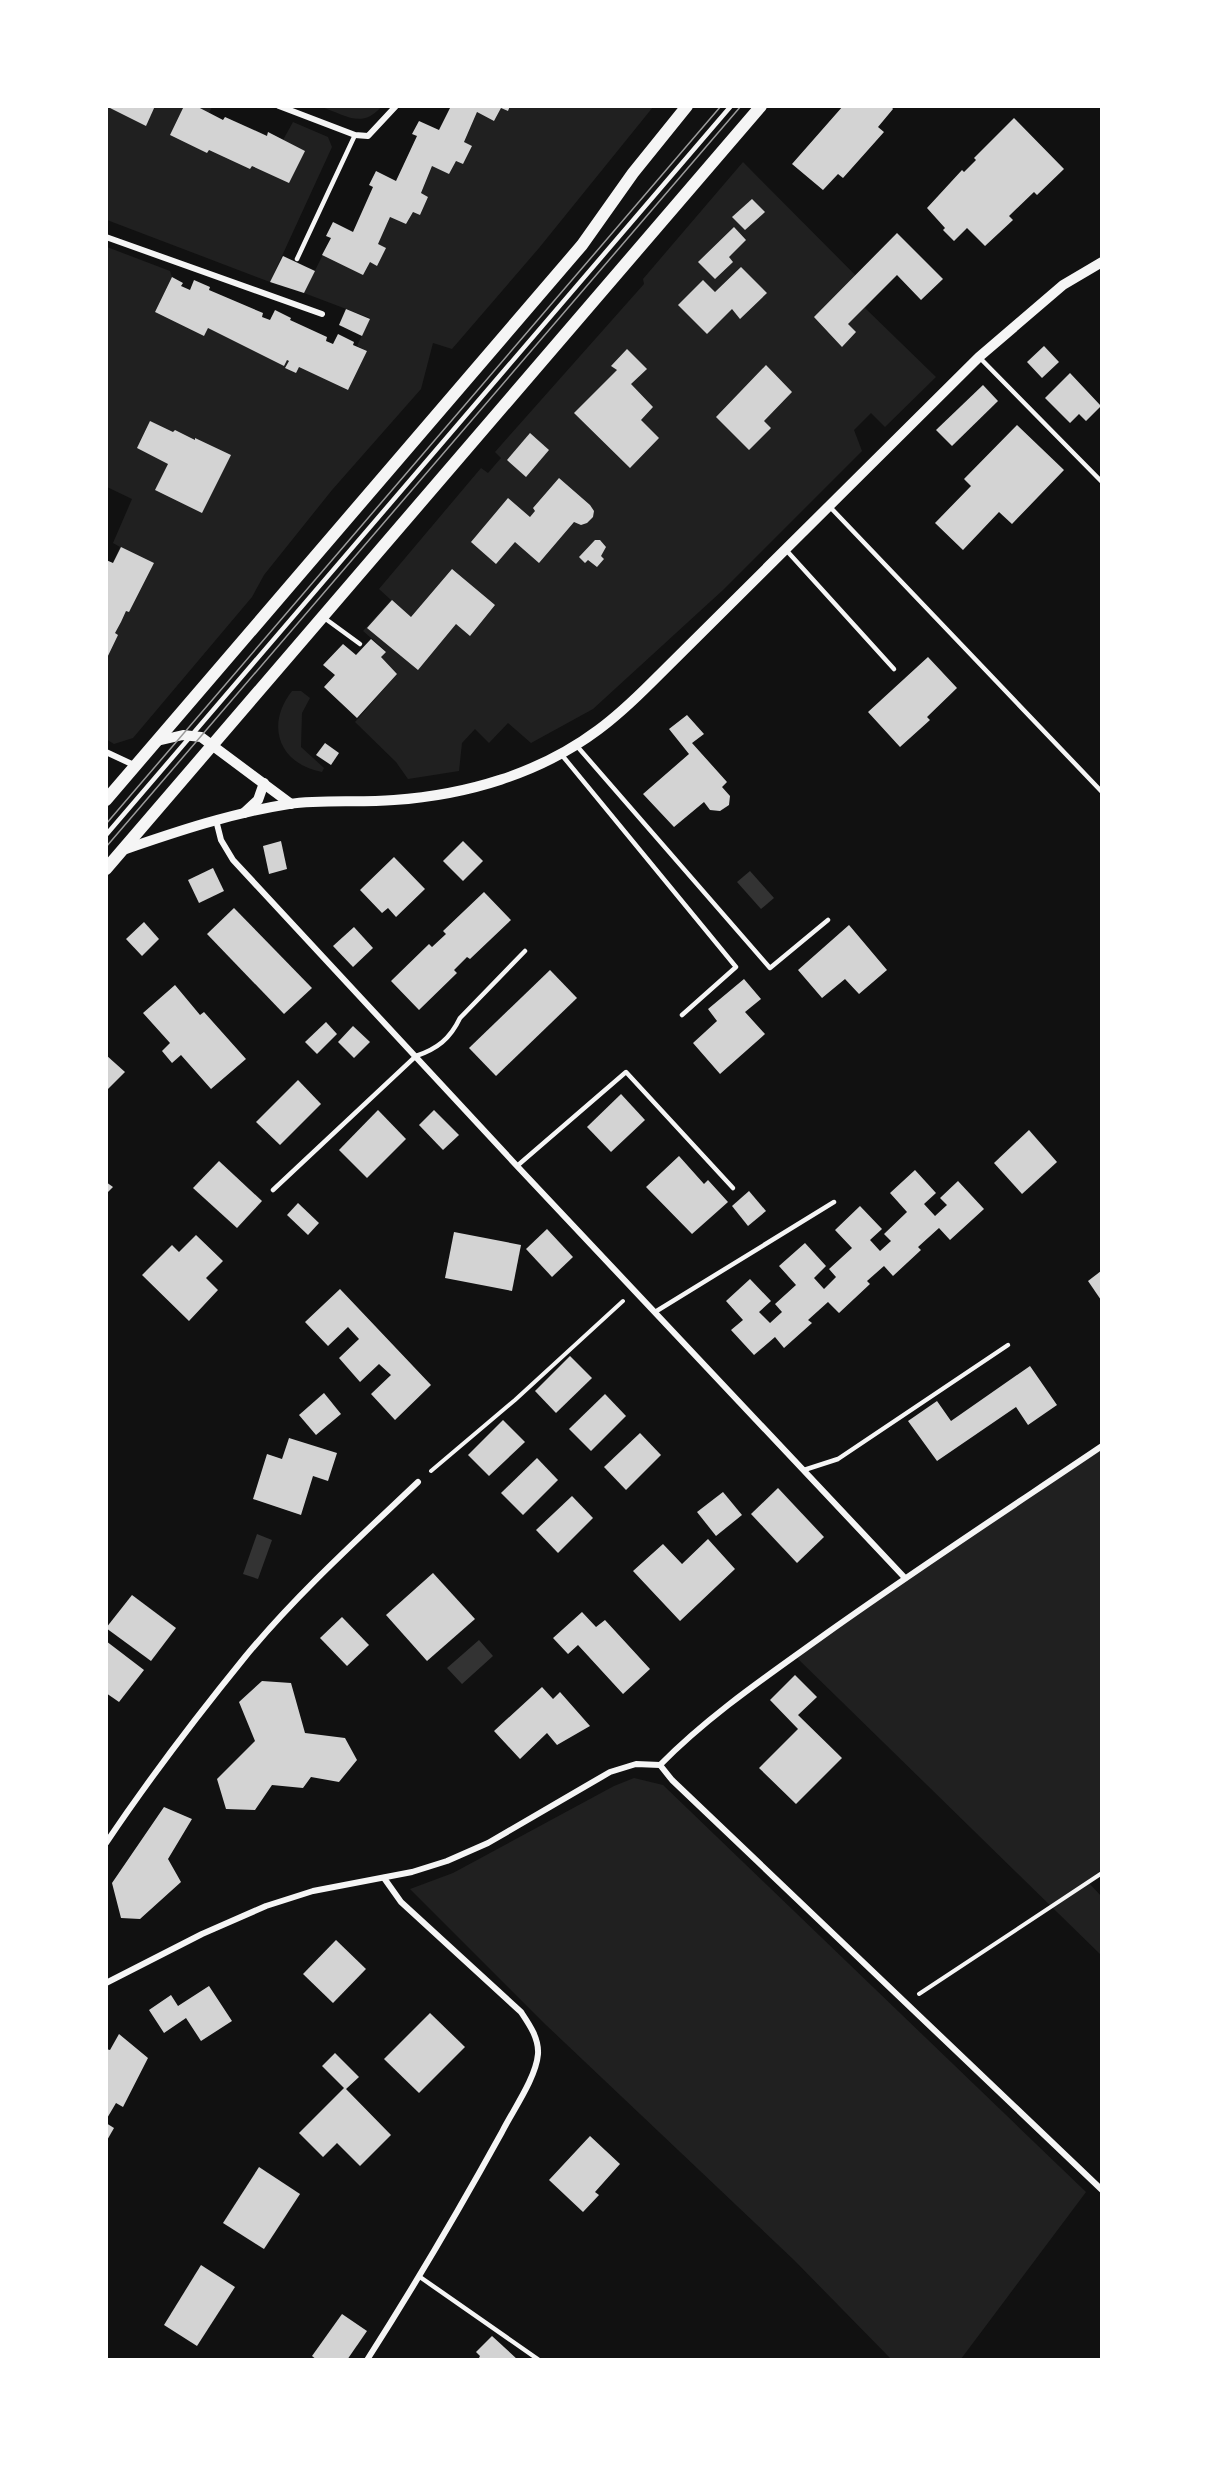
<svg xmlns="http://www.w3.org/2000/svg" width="1208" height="2466" viewBox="0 0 1208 2466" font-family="Cabin,sans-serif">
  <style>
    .green { fill: #202020 }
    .water { fill: #333 }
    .building { fill: #d3d3d3 }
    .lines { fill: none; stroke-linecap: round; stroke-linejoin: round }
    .path { stroke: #f5f5f5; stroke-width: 4 }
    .service { stroke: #f5f5f5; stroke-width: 4.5 }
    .minor { stroke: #f5f5f5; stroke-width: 6 }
    .tertiary { stroke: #f5f5f5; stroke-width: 10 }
    .secondary { stroke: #f5f5f5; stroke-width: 12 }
    .tram { stroke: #9a9a9a; stroke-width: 1.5 }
  </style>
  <rect width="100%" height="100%" fill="#111"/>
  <g class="green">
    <path d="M106 107H212L209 113 223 120 225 117 266 135 268 132 283 140 293 122 328 137 332 147 270 282 107 220Z"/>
    <path d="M322 107H381C362 129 345 115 322 107Z"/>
    <path d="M510 107H653L539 248 452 349 433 343 421 389 332 490 264 575 252 597 133 738 114 744 106 739 107 560 113 563 120 547 113 543 132 499 107 487V247L170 271 172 277 155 312 204 336 208 328 284 366 287 360 347 390 367 351 357 346 370 318 304 293 331 238 326 236 333 222 378 243 390 217 406 224 413 212 420 215 428 197 421 193 432 166 456 161 463 164 472 147 464 142 477 112 494 121 501 108 508 111Z"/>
    <path d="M743 162 876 296 865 308 936 377 885 427 871 413 854 430 862 451 723 590 593 709 531 743 508 723 489 743 475 729 462 743 459 771 408 779 396 762 355 722 397 674 381 657 386 651 363 631 391 600 379 589 481 468 488 473 501 458 495 452 644 284 643 279Z"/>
    <path d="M292 691H301L310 698 302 713 301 747 324 768 322 772C279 764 265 725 292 691Z"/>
    <path d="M1101 1446 1102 1873 1089 1883 1101 1896V1955L795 1656Z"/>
    <path d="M634 1778 663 1785 1086 2192 961 2359H891L794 2260 545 2024 410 1889 453 1873 614 1786Z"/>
  </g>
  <g class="water">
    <path d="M750 871 774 898 761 909 737 882Z"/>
    <path d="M257 1534 272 1540 258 1579 243 1574Z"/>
    <path d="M479 1640 493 1656 462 1684 447 1668Z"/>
  </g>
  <g class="building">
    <path d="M106 106H155L146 126Z"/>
    <path d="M184 106H196L223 120 225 117 267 136 268 132 305 151 289 183 252 166 250 169 209 150 207 153 170 135Z"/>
    <path d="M451 106H510L508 111 501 108 494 121 477 112 464 142 472 146 463 164 456 161 449 174 432 166 421 193 428 197 420 215 413 212 406 224 390 217 378 244 386 248 377 266 370 262 363 275 322 255 331 238 326 236 333 222 353 232 373 187 369 185 376 171 396 181 417 136 412 134 419 121 439 130Z"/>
    <path d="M843 106H891L893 109 878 127 884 132 843 178 838 174 823 190 792 164Z"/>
    <path d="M1014 118 1064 169 1037 195 1034 192 1009 216 1013 220 985 246 967 228 954 241 943 230 945 228 927 208 962 170 964 172 976 160 974 158Z"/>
    <path d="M752 199 765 212 745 230 732 217Z"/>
    <path d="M734 227 746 240 729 257 733 262 715 279 698 262Z"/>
    <path d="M897 233 943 279 921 300 897 275 848 324 856 332 842 347 814 317Z"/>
    <path d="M283 256 315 271 304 293 270 282Z"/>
    <path d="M741 267 767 293 740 319 732 309 707 334 678 305 703 280 715 292Z"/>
    <path d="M172 277 183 283 181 286 190 290 194 280 210 287 209 290 263 313 262 317 270 320 275 310 291 318 290 320 327 337 326 341 333 344 338 334 354 342 353 345 367 351 348 390 299 367 296 373 285 368 289 361 287 360 284 366 208 328 204 336 155 312Z"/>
    <path d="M346 309 370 319 362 336 339 325Z"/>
    <path d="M1044 346 1059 362 1042 378 1027 362Z"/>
    <path d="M627 349 647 369 631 384 653 407 641 420 659 438 630 468 574 413 617 370 611 366Z"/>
    <path d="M766 365 792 392 764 421 771 428 749 450 716 417Z"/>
    <path d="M1070 373 1101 406 1086 421 1079 414 1070 423 1045 398Z"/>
    <path d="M983 385 998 401 952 446 936 430Z"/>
    <path d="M150 421 173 432 175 430 195 440V438L231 455 202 513 155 490 168 464 137 448Z"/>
    <path d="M1017 425 1064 470 1012 524 999 512 963 550 935 523 971 486 964 479Z"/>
    <path d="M530 433 549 450 526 477 507 460Z"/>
    <path d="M559 478 590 505 594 511 593 517 587 523 581 525 574 522 539 563 515 542 496 564 471 542 508 498 530 517 535 511 533 508Z"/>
    <path d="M595 540H600L606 547 601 556 604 559 597 567 588 560 585 563 579 557Z"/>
    <path d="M121 547 154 563 129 612 126 611 121 622 115 633 118 635 106 660V560L113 563Z"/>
    <path d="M452 569 495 605 470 636 456 624 418 670 367 628 392 600 411 617Z"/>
    <path d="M371 639 386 652 381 657 397 674 357 718 324 687 335 675 323 665 343 644 356 655Z"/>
    <path d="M928 657 957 688 927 717 930 720 900 747 868 712Z"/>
    <path d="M687 715 704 734 692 743 727 782 722 787 730 796 729 805 720 811 710 810 704 802 674 827 643 794 689 754 669 729Z"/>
    <path d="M325 743 339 753 331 765 316 755Z"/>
    <path d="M281 841 287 869 269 874 263 846Z"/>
    <path d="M463 841 483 861 463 881 443 861Z"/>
    <path d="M394 857 425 889 396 917 388 908 382 913 360 890Z"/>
    <path d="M213 868 224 891 199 903 188 880Z"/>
    <path d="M484 892 511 920 470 959 467 957 454 970 457 973 419 1010 391 981 429 944 432 947 446 934 443 931Z"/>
    <path d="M234 908 312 988 284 1014 207 934Z"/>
    <path d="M144 922 159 939 142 956 126 939Z"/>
    <path d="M849 925 887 970 859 994 845 979 822 998 798 970Z"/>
    <path d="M354 927 373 948 353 967 333 946Z"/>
    <path d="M550 970 577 998 496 1076 469 1048Z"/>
    <path d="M744 979 761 999 745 1012 765 1034 720 1074 693 1043 717 1021 708 1009Z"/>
    <path d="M175 985 200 1015 204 1012 246 1059 211 1089 181 1055 172 1063 162 1051 170 1043 143 1013Z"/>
    <path d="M326 1022 337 1034 317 1054 305 1042Z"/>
    <path d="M353 1026 370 1042 354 1058 338 1042Z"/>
    <path d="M106 1055 125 1072 106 1091Z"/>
    <path d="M298 1080 321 1104 280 1145 256 1122Z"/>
    <path d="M621 1094 645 1120 611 1152 587 1127Z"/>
    <path d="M378 1110 406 1139 367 1178 339 1150Z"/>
    <path d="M434 1110 459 1135 443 1150 419 1125Z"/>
    <path d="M1029 1130 1057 1162 1022 1194 994 1163Z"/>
    <path d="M679 1156 704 1184 708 1180 728 1202 692 1234 646 1187Z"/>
    <path d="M219 1161 262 1201 237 1228 193 1188Z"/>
    <path d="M915 1170 936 1193 924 1204 935 1216 947 1205 940 1198 958 1181 984 1209 950 1240 939 1228 918 1247 921 1250 893 1276 884 1266 867 1281 870 1284 839 1313 828 1302 808 1320 812 1323 784 1348 775 1337 754 1355 731 1330 743 1320 726 1301 750 1279 771 1301 759 1312 770 1323 782 1312 775 1304 796 1285 779 1266 805 1243 826 1266 814 1278 824 1289 836 1277 829 1269 852 1248 835 1230 860 1206 882 1229 870 1240 880 1251 891 1241 884 1234 907 1212 890 1193Z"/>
    <path d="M106 1182 113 1187 106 1194Z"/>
    <path d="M749 1191 766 1211 748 1226 732 1206Z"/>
    <path d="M298 1203 319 1223 308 1235 287 1215Z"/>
    <path d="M547 1229 573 1257 552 1277 526 1249Z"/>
    <path d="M454 1232 521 1245 512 1291 445 1278Z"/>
    <path d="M196 1235 223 1261 206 1278 218 1290 189 1321 142 1275 172 1245 179 1252Z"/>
    <path d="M1101 1271V1300L1088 1281Z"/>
    <path d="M340 1289 431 1385 395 1420 371 1394 391 1375 379 1364 360 1382 339 1358 359 1339 348 1327 328 1346 305 1322Z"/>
    <path d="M570 1356 592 1378 556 1413 535 1391Z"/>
    <path d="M1030 1366 1057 1405 1028 1425 1016 1407 937 1461 908 1421 937 1401 951 1421Z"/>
    <path d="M324 1393 341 1414 316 1435 299 1415Z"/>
    <path d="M605 1394 626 1416 591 1451 569 1429Z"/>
    <path d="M503 1420 525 1442 489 1476 468 1455Z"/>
    <path d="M640 1433 661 1455 626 1490 604 1467Z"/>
    <path d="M289 1438 337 1453 328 1481 313 1476 301 1515 253 1499 267 1454 282 1459Z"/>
    <path d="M537 1458 558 1480 523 1515 501 1493Z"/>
    <path d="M778 1488 824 1537 797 1563 751 1514Z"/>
    <path d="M723 1492 742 1515 716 1536 697 1512Z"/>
    <path d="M572 1496 593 1518 558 1553 536 1530Z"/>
    <path d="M708 1539 735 1569 680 1621 633 1571 663 1544 682 1564Z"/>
    <path d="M433 1573 475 1619 427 1661 386 1615Z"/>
    <path d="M132 1595 176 1628 151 1661 106 1628Z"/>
    <path d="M582 1612 596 1627 605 1620 650 1669 623 1694 578 1645 568 1654 553 1638Z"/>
    <path d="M342 1617 369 1645 347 1666 320 1638Z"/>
    <path d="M106 1641 144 1670 119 1702 106 1693Z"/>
    <path d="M795 1675 817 1697 798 1715 842 1758 796 1804 759 1768 798 1729 770 1700Z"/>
    <path d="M262 1681 291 1683 305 1733 345 1738 357 1760 339 1782 311 1777 303 1788 272 1785 255 1810 226 1809 217 1779 255 1741 239 1702Z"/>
    <path d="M542 1687 553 1699 560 1692 590 1726 557 1745 547 1733 520 1759 494 1731Z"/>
    <path d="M164 1807 192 1819 168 1859 181 1882 140 1919 121 1918 112 1883Z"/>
    <path d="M336 1940 366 1969 333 2003 303 1974Z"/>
    <path d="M209 1986 232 2021 201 2041 186 2018 164 2033 149 2010 171 1995 178 2006Z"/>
    <path d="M430 2013 465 2047 419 2093 384 2059Z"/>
    <path d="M119 2034 148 2058 123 2107 116 2103 106 2120V2049L110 2050Z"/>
    <path d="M335 2053 359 2077 346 2089 391 2135 360 2166 337 2143 323 2157 299 2133 344 2088 322 2066Z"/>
    <path d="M106 2123 114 2128 106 2142Z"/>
    <path d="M590 2136 620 2164 595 2192 599 2195 583 2212 549 2180Z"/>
    <path d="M259 2167 300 2194 264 2249 223 2223Z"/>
    <path d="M201 2265 235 2287 197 2346 164 2325Z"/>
    <path d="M342 2314 367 2331 347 2360H317L312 2356Z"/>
    <path d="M492 2336 518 2360H478L480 2356 476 2352Z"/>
  </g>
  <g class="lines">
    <g class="path">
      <path d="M431 1471 515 1400 623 1301"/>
      <path d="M919 1994 1102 1873"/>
    </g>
    <g class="service">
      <path d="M297 259 355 135"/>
      <path d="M979 357 1102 482"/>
      <path d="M830 507 1102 792"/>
      <path d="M787 551 894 669"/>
      <path d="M323 617 360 644"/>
      <path d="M576 745 770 968 828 920"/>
      <path d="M561 754 736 967 682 1015"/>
      <path d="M106 835 731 106"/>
      <path d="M517 1166 626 1072 733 1188"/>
      <path d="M273 1190 416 1056C437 1049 450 1039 460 1018L525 951"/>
      <path d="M655 1312 834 1202"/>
      <path d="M804 1470 838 1459 1008 1345"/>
      <path d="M420 2277 539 2360"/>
    </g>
    <g class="minor">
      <path d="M279 106 355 135 368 136 396 106"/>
      <path d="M106 237 322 314"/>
      <path d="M106 752 136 766"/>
      <path d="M216 820 221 840 233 860 517 1166 905 1578"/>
      <path d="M660 1765C709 1715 770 1674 827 1633 917 1569 1010 1508 1102 1446"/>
      <path d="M106 1843C149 1779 197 1716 245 1657 297 1594 359 1538 418 1482"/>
      <path d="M106 1983 202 1934 266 1906 313 1891 412 1872 447 1861 488 1843 610 1772 636 1764 660 1765 672 1780 1102 2190"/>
      <path d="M367 2360C415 2285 459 2210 502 2132 513 2110 536 2078 538 2054 539 2038 529 2024 521 2012L401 1902 384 1878"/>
    </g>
    <g class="tertiary">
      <path d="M157 741 183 735 201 737 291 804"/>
      <path d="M244 813 258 800 264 783"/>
      <path d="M123 850C178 831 232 813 289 804 323 799 359 803 394 800 466 795 539 774 598 730 617 716 635 699 652 682L979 357 1063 285 1102 262"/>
    </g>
    <g class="secondary">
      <path d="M106 800 582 245 633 173 687 106"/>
      <path d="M106 869 761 106"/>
    </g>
    <g class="tram">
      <path d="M106 824 721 106"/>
      <path d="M106 847 741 106"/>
    </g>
  </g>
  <rect width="1208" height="2466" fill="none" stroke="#ffffff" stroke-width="216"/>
</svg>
